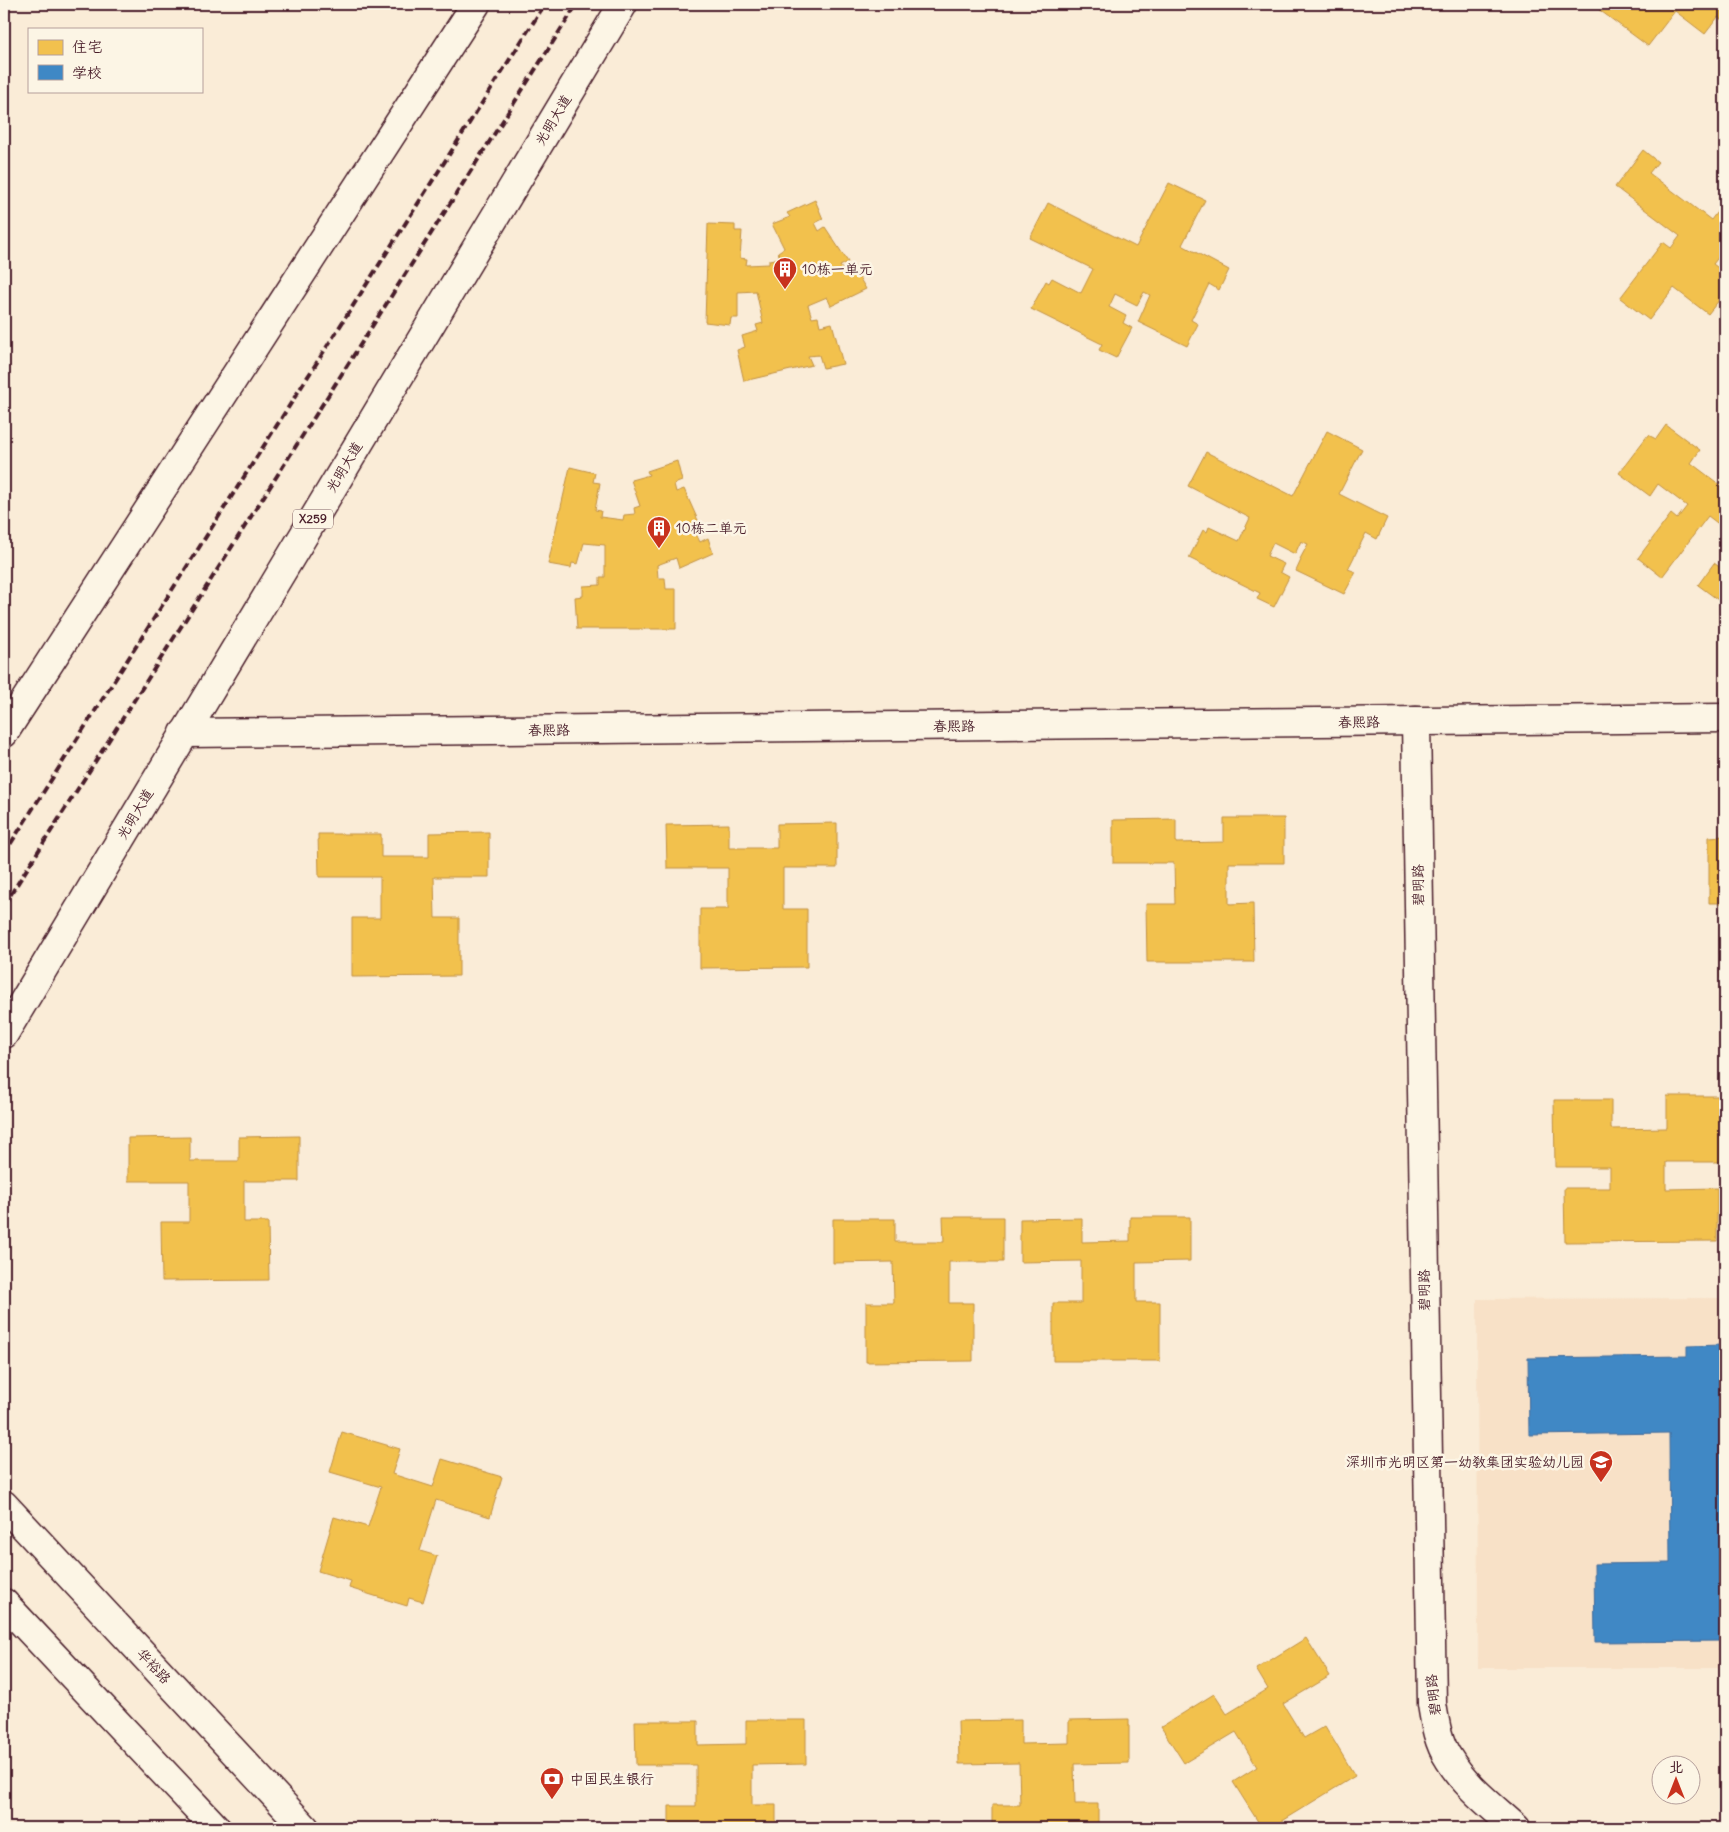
<svg xmlns="http://www.w3.org/2000/svg" width="1729" height="1832" viewBox="0 0 1729 1832" font-family="Delius,'LXGW WenKai TC',sans-serif">
  <style>
    .built { fill: #f8e1c7 }
    .homes { fill: #f2c14e; stroke: #c09044 }
    .schools { fill: #3f88c5; stroke: #426897 }
    .lines { fill: none; stroke-linecap: round; stroke-linejoin: round }
    .minor-casing { stroke: #4a1f2b; stroke-width: 31 }
    .secondary-casing { stroke: #4a1f2b; stroke-width: 31 }
    .primary-casing { stroke: #4a1f2b; stroke-width: 31 }
    .minor { stroke: #fcf5e5; stroke-width: 28 }
    .secondary { stroke: #fcf5e5; stroke-width: 28 }
    .primary { stroke: #fcf5e5; stroke-width: 28 }
    .rail { stroke: #4a1f2b; stroke-width: 4; stroke-dasharray: 8 4; stroke-linecap: butt }
    .labels { text-anchor: middle; stroke-width: 5; stroke-linejoin: round; paint-order: stroke }
    .shield { fill: #fcf5e5; stroke: #7f5f63; stroke-width: 1 }
    .shield-label { font-size: 12px; font-weight: bold; fill: #4a1f2b }
    .street-label { font-size: 14px; fill: #4a1f2b; stroke: #fcf5e5 }
    .poi-label { font-size: 14px; fill: #4a1f2b; stroke: #fcf5e5; text-anchor: start }
  </style>
  <rect width="100%" height="100%" fill="#faecd7"/>
  <filter id="ink" filterUnits="userSpaceOnUse"><feTurbulence type="fractalNoise" baseFrequency=".02" numOctaves="2"/><feDisplacementMap in="SourceGraphic" scale="10" xChannelSelector="R" yChannelSelector="G"/><feConvolveMatrix kernelMatrix="1 2 1 2 8 2 1 2 1" color-interpolation-filters="sRGB"/></filter>
  <g filter="url(#ink)">
    <path class="built" d="M1725 1298V1668H1478L1477 1299Z"/>
    <g class="homes">
      <path d="M1595 4H1725V22L1718 17 1705 34 1675 11 1648 46 1594 6Z"/>
      <path d="M1643 150 1658 162 1649 173 1711 220 1725 201V249L1713 264 1725 273V303L1720 299 1708 314 1674 288 1649 320 1620 298 1663 242 1671 248 1680 236 1615 187Z"/>
      <path d="M1169 183 1205 200 1182 245 1229 270 1219 290 1209 284 1191 320 1198 324 1187 346 1138 322 1150 295 1144 292 1137 305 1115 294 1109 307 1126 316 1123 323 1132 328 1116 358 1099 350 1102 344 1031 309 1046 281 1049 283 1052 278 1081 293 1093 269 1030 238 1048 203 1136 247Z"/>
      <path d="M815 200 823 219 815 223 819 231 825 227 848 262 840 266 846 275 856 272 866 289 831 306 827 297 808 305 812 318 818 317 820 326 832 323 843 364 823 368 819 355 808 356 812 365 744 381 737 350 745 347 742 336 758 331 756 325 763 323 756 291 738 292V318H731L730 325 705 322 708 224 735 225V231H742L740 258 747 259 746 265 769 264V260L780 258 778 252 784 248 772 224 790 217 787 213Z"/>
      <path d="M1666 425 1700 450 1691 463 1720 485 1725 477V529L1708 516 1662 577 1638 558 1671 514 1677 519 1687 506 1658 484 1650 496 1619 473 1648 435 1656 439Z"/>
      <path d="M1327 431 1362 449 1339 494 1387 518 1377 539 1366 533 1348 569 1356 572 1344 594 1296 571 1301 560 1300 559 1308 544 1301 541 1295 554 1273 543 1267 556 1284 564 1280 572 1289 577 1274 607 1257 599 1260 593 1189 558 1203 530 1207 532 1209 527 1239 541 1250 518 1188 486 1206 452 1293 496Z"/>
      <path d="M677 461 682 481 674 484 676 492 684 489 701 527 694 530 700 542 708 538 713 553 679 568 676 558 657 565 658 578H665L666 589H676V629H577L575 597 583 596V586L600 585V577H605V545L584 543 578 564 572 563 571 568 548 564 570 467 595 473 593 482 600 483 595 510 601 511 600 517 623 520 624 515 635 514 634 508 640 506 631 480 649 475 647 471Z"/>
      <path d="M1714 563 1725 571V605L1698 585Z"/>
      <path d="M1224 818H1284V863H1229V904L1253 903 1254 962H1147L1146 904H1175L1174 863H1113V820L1176 819V843L1224 842Z"/>
      <path d="M837 823V868H783V909H807V967L700 968V909H728V868H667L666 825 729 824V848H777V824Z"/>
      <path d="M489 832V877H434L435 918H459V976L352 977V918H380V877H319L318 834H381V857H429V833Z"/>
      <path d="M1725 836V903H1709V837Z"/>
      <rect x="1720" y="924" width="5" height="54"/>
      <path d="M1667 1096H1721V1162H1666V1189L1717 1188V1241L1565 1242 1564 1188H1610V1167H1555L1554 1100H1611V1129L1667 1128Z"/>
      <path d="M299 1136V1181H244V1222H268L269 1280 162 1281 161 1222H189V1181H128V1138L190 1137V1161H239V1137Z"/>
      <path d="M943 1217H1003V1262H949V1303H973V1361L866 1362V1303H894L893 1262 833 1263V1219H895V1242H944Z"/>
      <path d="M1130 1217H1190V1261L1136 1262V1302H1160V1361H1053V1303H1081V1261L1020 1262V1219L1082 1218V1242L1130 1241Z"/>
      <path d="M342 1432 400 1449 392 1474 433 1487 442 1459 502 1477 490 1517 436 1500 420 1551 437 1556 423 1602 409 1598 407 1606 349 1588 351 1581 318 1571 334 1517 368 1527 381 1487 330 1472Z"/>
      <path d="M1306 1638 1330 1676 1283 1704 1304 1738 1325 1726 1355 1776 1270 1828H1262L1233 1782 1257 1767 1236 1732 1184 1763 1161 1727 1214 1694 1227 1714 1268 1689 1256 1669Z"/>
      <path d="M1129 1719V1763L1074 1764 1075 1804H1098V1828H992V1805H1020L1019 1763 959 1764 958 1721 1021 1720V1744L1069 1743V1720Z"/>
      <path d="M746 1720H806V1764L752 1765V1805H776V1828H669V1806H696V1765H636L635 1721H698V1745L746 1744Z"/>
    </g>
    <path class="schools" d="M1722 1345 1725 1641 1595 1642 1594 1564 1670 1563 1669 1433 1529 1435 1528 1358 1687 1356V1346Z"/>
    <g class="lines">
      <g class="minor-casing">
        <g id="minor">
          <path d="M1416 721 1432 1704C1435 1723 1438 1743 1449 1759 1465 1786 1493 1807 1516 1828"/>
          <path d="M184 733 1725 718"/>
        </g>
      </g>
      <g class="secondary-casing">
        <g id="secondary">
          <path d="M4 1505 305 1828"/>
          <path d="M4 1603 216 1828"/>
        </g>
      </g>
      <g class="primary-casing">
        <g id="primary">
          <path d="M4 733 476 4"/>
          <path d="M4 1034 623 4"/>
        </g>
      </g>
      <use href="#minor" class="minor"/>
      <use href="#secondary" class="secondary"/>
      <use href="#primary" class="primary"/>
      <g class="rail">
        <path d="M4 854 545 4"/>
        <path d="M4 905 577 4"/>
      </g>
    </g>
  </g>
  <defs>
    <g id="building-pin" transform="scale(1.25)"><path d="M0 17L-7.5 6A9.5 9.5 0 1 1 7.5 6Z" fill="#c8321e" stroke="#fcf5e5"/><path d="M-4-6H4V6H1V3H-1V6H-4ZM-2.5-4.3h1.7v1.8h-1.7ZM.8-4.3h1.7v1.8H.8ZM-2.5-1h1.7V.8h-1.7ZM.8-1h1.7V.8H.8Z" fill="#fff"/></g>
    <g id="school-pin" transform="scale(1.25)"><path d="M0 17L-7.5 6A9.5 9.5 0 1 1 7.5 6Z" fill="#c8321e" stroke="#fcf5e5"/><path d="M0-5L7-2L0 1L-7-2ZM-4 1L0 2.5L4 1V4Q0 6-4 4Z" fill="#fff"/></g>
    <g id="bank-pin" transform="scale(1.25)"><path d="M0 17L-7.5 6A9.5 9.5 0 1 1 7.5 6Z" fill="#c8321e" stroke="#fcf5e5"/><path d="M-6-4H6V4H-6ZM0-2.3a2.3 2.3 0 1 0 0 4.6a2.3 2.3 0 1 0 0-4.6Z" fill="#fff"/></g>
  </defs>
  <g fill-rule="evenodd">
    <use href="#building-pin" x="785" y="269"/>
    <use href="#building-pin" x="659" y="528"/>
    <use href="#school-pin" x="1601" y="1462"/>
    <use href="#bank-pin" x="552" y="1779"/>
  </g>
  <g class="labels">
    <rect class="shield" x="293" y="509.5" width="40" height="19" rx="4"/>
    <g class="shield-label">
      <text x="313" y="523">X259</text>
    </g>
    <g class="street-label">
      <text transform="translate(553 120) rotate(-59)" y="5">光明大道</text>
      <text transform="translate(344 467) rotate(-59)" y="5">光明大道</text>
      <text transform="translate(1359 722) rotate(-1)" y="5">春熙路</text>
      <text transform="translate(954 726) rotate(-1)" y="5">春熙路</text>
      <text transform="translate(549 730) rotate(-1)" y="5">春熙路</text>
      <text transform="translate(135 814) rotate(-59)" y="5">光明大道</text>
      <text transform="translate(1418 885) rotate(-91)" y="5">碧明路</text>
      <text transform="translate(1424 1290) rotate(-91)" y="5">碧明路</text>
      <text transform="translate(154 1666) rotate(47)" y="5">华裕路</text>
      <text transform="translate(1433 1695) rotate(-96)" y="5">碧明路</text>
    </g>
    <g class="poi-label">
      <text x="802" y="274">10栋一单元</text>
      <text x="676" y="533">10栋二单元</text>
      <text x="1584" y="1467" text-anchor="end">深圳市光明区第一幼教集团实验幼儿园</text>
      <text x="570" y="1784">中国民生银行</text>
    </g>
  </g>
  <rect width="1729" height="1832" fill="none" stroke="#fcf5e5" stroke-width="20"/>
  <rect x="10" y="10" width="1709" height="1812" fill="none" stroke="#4a1f2b" stroke-width="2" filter="url(#ink)"/>
  <rect x="28" y="28" width="175" height="65" fill="#fcf5e5" stroke="#b59f9b"/>
  <rect x="38" y="40" width="25" height="15" fill="#f2c14e" stroke="#b59f9b"/>
  <text x="72" y="52" font-size="15" fill="#4a1f2b">住宅</text>
  <rect x="38" y="65" width="25" height="15" fill="#3f88c5" stroke="#b59f9b"/>
  <text x="72" y="78" font-size="15" fill="#4a1f2b">学校</text>
  <g transform="translate(1676 1780)"><circle r="24" fill="#fcf5e5" stroke="#b59f9b"/>
  <path d="M0-4L9 19L0 12L-9 19Z" fill="#c8321e"/>
  <text y="-8" font-size="14" font-weight="bold" text-anchor="middle" fill="#4a1f2b">北</text>
  </g>
</svg>
